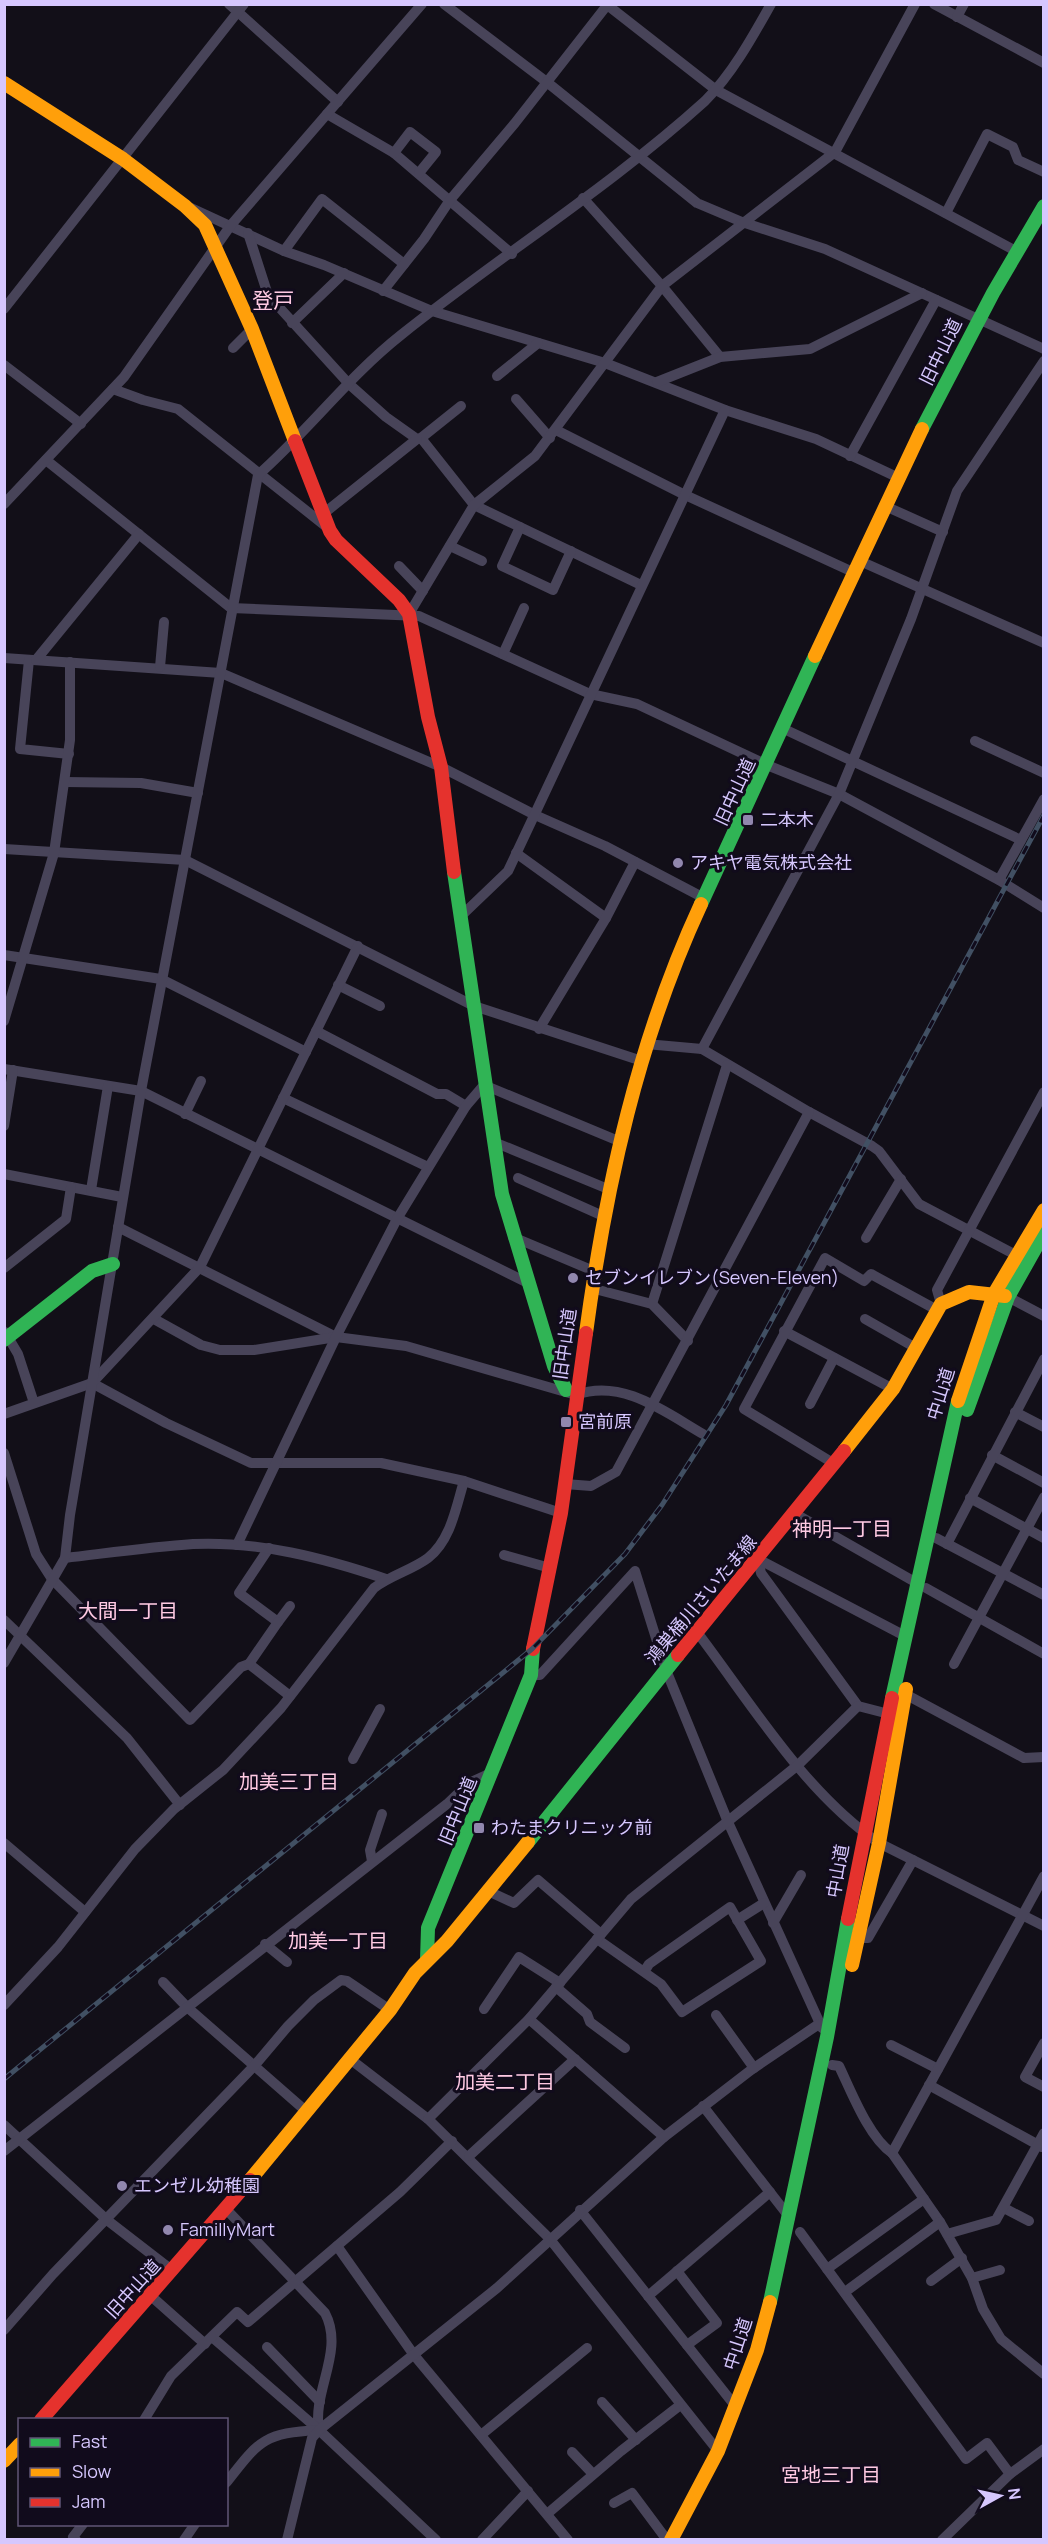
<svg xmlns="http://www.w3.org/2000/svg" width="1048" height="2544" viewBox="0 0 1048 2544" font-family="Manrope,'Noto Sans JP',sans-serif">
  <style>
    .lines { fill: none; stroke-linecap: round; stroke-linejoin: round }
    .street { stroke: #484459; stroke-width: 10 }
    .fast { stroke: #30b455; stroke-width: 14 }
    .slow { stroke: #ff9f0a; stroke-width: 14 }
    .jam { stroke: #e5322d; stroke-width: 14 }
    .rail-casing { stroke: #415063; stroke-width: 5 }
    .rail { stroke: #110b1c; stroke-width: 3; stroke-dasharray: 9; stroke-linecap: butt }
    .poi-dot { fill: #9187ae; stroke: #110b1c; stroke-width: 2 }
    .labels { text-anchor: middle; stroke-width: 6; stroke-linejoin: round; paint-order: stroke }
    .street-label { font-size: 18px; fill: #d6c7fe; stroke: #110b1c }
    .poi-label { font-size: 18px; fill: #d6c7fe; stroke: #110b1c; text-anchor: start }
    .neighbourhood-label { font-size: 20px; fill: #fec9e2; stroke: #110b1c }
    .quarter-label { font-size: 21px; fill: #fec9e2; stroke: #110b1c }
  </style>
  <rect width="100%" height="100%" fill="#120f18"/>
  <g class="lines">
    <g class="street">
      <path d="M229 4 338 102"/>
      <path d="M444 4 548 83 697 203 742 222 825 249 1044 349"/>
      <path d="M606 4 716 90 1016 251"/>
      <path d="M934 4 1044 63"/>
      <path d="M957 17 964 4"/>
      <path d="M327 114 394 153 512 254"/>
      <path d="M394 153 410 132 436 152 419 173"/>
      <path d="M583 198 662 286 720 357"/>
      <path d="M191 208 284 251 324 265 432 311 605 363 725 410 816 439 899 478"/>
      <path d="M946 213 987 134 1013 147 1018 160 1044 172"/>
      <path d="M248 233 268 295 349 384 386 417 417 439 421 438"/>
      <path d="M284 251 322 199 404 264"/>
      <path d="M383 291 424 239 450 200 515 123 608 4"/>
      <path d="M4 309 244 4"/>
      <path d="M292 323 344 273"/>
      <path d="M233 348 252 329"/>
      <path d="M4 365 81 424"/>
      <path d="M497 376 538 343"/>
      <path d="M657 382 720 357 810 349 922 293"/>
      <path d="M113 389 143 400 178 409 328 528"/>
      <path d="M516 399 550 438"/>
      <path d="M461 406 421 438 474 505 641 585"/>
      <path d="M556 430 683 494 855 573"/>
      <path d="M850 456 936 300"/>
      <path d="M46 460 231 608 419 616 590 694 637 704 767 765 839 794 999 880 1044 908"/>
      <path d="M4 504 124 377 231 225 422 4"/>
      <path d="M885 506 943 532"/>
      <path d="M323 514 417 439"/>
      <path d="M520 527 502 566 553 590 571 551"/>
      <path d="M450 546 482 561"/>
      <path d="M860 561 1044 643"/>
      <path d="M399 566 423 591"/>
      <path d="M409 614 474 505 535 456 662 286 835 152 915 4"/>
      <path d="M503 654 524 608"/>
      <path d="M4 658 221 673 441 767 535 815 605 846 704 898"/>
      <path d="M29 660 20 749 69 754"/>
      <path d="M36 660 139 534"/>
      <path d="M160 667 164 622"/>
      <path d="M784 729 1021 840"/>
      <path d="M975 741 1044 773"/>
      <path d="M65 782 141 783 198 793"/>
      <path d="M4 849 185 860 474 1006 642 1061"/>
      <path d="M516 853 606 918"/>
      <path d="M999 880 1044 799"/>
      <path d="M459 918 508 871 725 410"/>
      <path d="M4 955 161 979 306 1052"/>
      <path d="M338 985 380 1006"/>
      <path d="M4 1021 54 853 70 740V662"/>
      <path d="M539 1029 606 918 635 862"/>
      <path d="M316 1031 437 1094H446L466 1106"/>
      <path d="M646 1044 702 1049 809 1112 872 1146 879 1151 919 1204 1016 1255"/>
      <path d="M702 1049 839 794 911 619 957 491 1044 361"/>
      <path d="M4 1069 141 1091 528 1283"/>
      <path d="M283 1098 428 1167"/>
      <path d="M185 1114 201 1081"/>
      <path d="M4 1126 13 1070"/>
      <path d="M494 1142 608 1189"/>
      <path d="M4 1174 122 1197"/>
      <path d="M518 1178 603 1216"/>
      <path d="M91 1190 108 1086"/>
      <path d="M118 1227 336 1337"/>
      <path d="M513 1237 594 1271"/>
      <path d="M866 1238 901 1179"/>
      <path d="M4 1268 66 1219 71 1187"/>
      <path d="M591 1288 652 1304 688 1341"/>
      <path d="M1008 1297 1044 1316"/>
      <path d="M652 1304 727 1065"/>
      <path d="M941 1304 937 1290 1044 1092"/>
      <path d="M154 1319 201 1345 220 1350H254L336 1337 406 1346 576 1395C622 1378 665 1412 703 1434"/>
      <path d="M865 1319 916 1348"/>
      <path d="M784 1331 893 1389"/>
      <path d="M5 1332 18 1354 34 1403"/>
      <path d="M92 1383 166 1423 251 1463H381L464 1481 561 1513"/>
      <path d="M810 1404 834 1358"/>
      <path d="M1015 1412 1044 1427"/>
      <path d="M4 1414 92 1383 200 1267 358 946"/>
      <path d="M4 1453 36 1554 52 1579 190 1720 241 1667 249 1664 290 1696"/>
      <path d="M992 1455 1044 1483"/>
      <path d="M833 1463 744 1409 825 1258 864 1281 871 1274 937 1310"/>
      <path d="M565 1484 591 1486 616 1472 809 1112"/>
      <path d="M970 1498 1044 1538"/>
      <path d="M794 1513 915 1582"/>
      <path d="M936 1538 1044 1595"/>
      <path d="M947 1544 1044 1359"/>
      <path d="M237 1545 336 1337 397 1219 466 1106 484 1085 621 1142"/>
      <path d="M269 1548 239 1593 278 1622 290 1606"/>
      <path d="M504 1555 550 1568"/>
      <path d="M65 1558C108 1553 150 1547 193 1544 259 1541 324 1558 386 1579"/>
      <path d="M758 1559 761 1573 858 1706 889 1714"/>
      <path d="M758 1559 905 1636"/>
      <path d="M926 1588 1044 1654"/>
      <path d="M4 1620 127 1738 180 1805"/>
      <path d="M697 1632C751 1703 805 1793 879 1843L1044 1926"/>
      <path d="M4 1663 65 1558 70 1515 141 1091 258 475C308 431 349 376 401 335 501 255 610 187 705 101 732 74 752 38 771 4"/>
      <path d="M249 1664 278 1622"/>
      <path d="M954 1664 1044 1497"/>
      <path d="M531 1675H540L635 1571 666 1670 728 1822 822 2028"/>
      <path d="M905 1694 1024 1758 1044 1757"/>
      <path d="M353 1759 380 1709"/>
      <path d="M4 1843 85 1912"/>
      <path d="M372 1861 370 1850 382 1814"/>
      <path d="M488 1891 514 1903 538 1880 601 1934"/>
      <path d="M737 1920 764 1903"/>
      <path d="M773 1923 801 1875"/>
      <path d="M857 1938H868L913 1860"/>
      <path d="M597 1939 661 1984 682 2012 761 1961 730 1907 649 1964 644 1972"/>
      <path d="M265 1944 287 1962"/>
      <path d="M163 1982 187 2007 307 2112"/>
      <path d="M556 1987 587 2014 590 2022 625 2048"/>
      <path d="M4 2005 58 1947 135 1849 174 1809 223 1770 281 1708 374 1588C391 1575 412 1570 428 1558 451 1540 456 1507 464 1481"/>
      <path d="M484 2009 519 1957 560 1983"/>
      <path d="M716 2015 754 2068"/>
      <path d="M529 2019 664 2137"/>
      <path d="M1044 2043 1025 2077 1044 2087"/>
      <path d="M891 2045 938 2069"/>
      <path d="M350 2059 428 2119 549 2238 718 2451"/>
      <path d="M832 2065 839 2066C851 2091 869 2138 892 2153L940 2222 972 2278 983 2309 1001 2339 1044 2374"/>
      <path d="M929 2085 1042 2147"/>
      <path d="M703 2106 790 2218"/>
      <path d="M428 2119 529 2019 631 1899 798 1765 858 1706"/>
      <path d="M4 2125 107 2220 173 2271"/>
      <path d="M4 2151 447 1804 469 1783 493 1772"/>
      <path d="M892 2153 1044 1876"/>
      <path d="M469 2156 575 2059"/>
      <path d="M1004 2208 1029 2221"/>
      <path d="M226 2209 325 2313C345 2351 312 2391 319 2430"/>
      <path d="M580 2210 736 2407"/>
      <path d="M800 2232 966 2459 987 2443 1010 2474"/>
      <path d="M947 2234 996 2220 1044 2133"/>
      <path d="M337 2246 414 2355 568 2540"/>
      <path d="M827 2269 924 2199"/>
      <path d="M677 2271 717 2323 687 2345"/>
      <path d="M972 2278 1000 2270"/>
      <path d="M931 2281 962 2258"/>
      <path d="M845 2292 940 2222"/>
      <path d="M151 2296 205 2344"/>
      <path d="M648 2296 770 2192"/>
      <path d="M4 2330 53 2274 255 2065 288 2026 314 2000 341 1980 347 1981 390 2010"/>
      <path d="M212 2337 319 2430 436 2540"/>
      <path d="M267 2347 320 2402"/>
      <path d="M602 2402 636 2440"/>
      <path d="M144 2420 171 2376 237 2312 248 2322 400 2192 452 2141"/>
      <path d="M481 2435 587 2348"/>
      <path d="M572 2452 593 2474"/>
      <path d="M226 2483C259 2441 263 2433 319 2430"/>
      <path d="M614 2503 632 2493 667 2540"/>
      <path d="M547 2514 621 2451 679 2406"/>
      <path d="M76 2540 73 2537 83 2524"/>
      <path d="M184 2540 195 2524"/>
      <path d="M287 2540 312 2438 319 2430 497 2288 664 2137 751 2070 819 2024"/>
      <path d="M482 2540 528 2491"/>
      <path d="M942 2540 1010 2474 1044 2449"/>
    </g>
    <g class="fast">
      <path d="M922 429 993 293 1044 206"/>
      <path d="M454 872 502 1194 554 1366 566 1390"/>
      <path d="M701 904 815 656"/>
      <path d="M4 1340 92 1271 113 1264"/>
      <path d="M967 1410 1008 1297 1044 1233"/>
      <path d="M892 1698 958 1401"/>
      <path d="M528 1842 678 1655"/>
      <path d="M427 1960 428 1928 531 1675 533 1649"/>
      <path d="M770 2302 827 2037 848 1919"/>
    </g>
    <g class="slow">
      <path d="M4 83 123 159 185 206 205 225 252 329 295 441"/>
      <path d="M815 656 922 429"/>
      <path d="M586 1333C606 1185 638 1040 701 904"/>
      <path d="M958 1401 994 1294 1044 1210"/>
      <path d="M844 1451 893 1389 941 1304 969 1292 1005 1296"/>
      <path d="M852 1965 879 1843 906 1689"/>
      <path d="M250 2180 390 2010 415 1973 447 1941 528 1842"/>
      <path d="M4 2461 20 2444"/>
      <path d="M671 2540 718 2451 757 2350 770 2302"/>
    </g>
    <g class="jam">
      <path d="M295 441 330 531 336 540 399 600 409 614 428 717 441 767 454 872"/>
      <path d="M533 1649 561 1513 586 1333"/>
      <path d="M678 1655 844 1451"/>
      <path d="M848 1919 892 1698"/>
      <path d="M41 2420 250 2180"/>
    </g>
    <g class="rail-casing">
      <path id="rail" d="M4 2079 532 1649 625 1554 662 1505 726 1405 1044 815"/>
    </g>
    <use href="#rail" class="rail"/>
  </g>
  <g class="poi-dot">
    <rect x="742" y="814" width="12" height="12" rx="3"/>
    <circle cx="678" cy="863" r="6"/>
    <circle cx="573" cy="1278" r="6"/>
    <rect x="560" y="1416" width="12" height="12" rx="3"/>
    <rect x="473" y="1822" width="12" height="12" rx="3"/>
    <circle cx="122" cy="2186" r="6"/>
    <circle cx="168" cy="2230" r="6"/>
  </g>
  <g class="labels">
    <g class="street-label">
      <text transform="translate(941 352) rotate(-64)" y="6">旧中山道</text>
      <text transform="translate(735 792) rotate(-65)" y="6">旧中山道</text>
      <text transform="translate(565 1344) rotate(-82)" y="6">旧中山道</text>
      <text transform="translate(941 1394) rotate(-73)" y="6">中山道</text>
      <text transform="translate(701 1600) rotate(-50)" y="6">鴻巣桶川さいたま線</text>
      <text transform="translate(458 1811) rotate(-68)" y="6">旧中山道</text>
      <text transform="translate(838 1871) rotate(-80)" y="6">中山道</text>
      <text transform="translate(133 2289) rotate(-48)" y="6">旧中山道</text>
      <text transform="translate(738 2344) rotate(-72)" y="6">中山道</text>
    </g>
    <g class="poi-label">
      <text x="760" y="826">二本木</text>
      <text x="690" y="869">アキヤ電気株式会社</text>
      <text x="585" y="1284">セブンイレブン(Seven-Eleven)</text>
      <text x="578" y="1428">宮前原</text>
      <text x="491" y="1834">わたまクリニック前</text>
      <text x="134" y="2192">エンゼル幼稚園</text>
      <text x="180" y="2236">FamillyMart</text>
    </g>
    <g class="neighbourhood-label">
      <text x="842" y="1536">神明一丁目</text>
      <text x="128" y="1618">大間一丁目</text>
      <text x="289" y="1789">加美三丁目</text>
      <text x="338" y="1948">加美一丁目</text>
      <text x="505" y="2089">加美二丁目</text>
      <text x="831" y="2482">宮地三丁目</text>
    </g>
    <g class="quarter-label">
      <text x="273" y="308">登戸</text>
    </g>
  </g>
  <rect width="1048" height="2544" fill="none" stroke="#d6c7fe" stroke-width="12"/>
  <rect x="18" y="2418" width="210" height="108" fill="#110b1c" stroke="#605676" stroke-width="1.5"/>
  <rect x="30" y="2438" width="30" height="9" fill="#30b455" stroke="#605676" stroke-width="1.5"/>
  <text x="72" y="2448" font-size="18" fill="#d6c7fe">Fast</text>
  <rect x="30" y="2468" width="30" height="9" fill="#ff9f0a" stroke="#605676" stroke-width="1.5"/>
  <text x="72" y="2478" font-size="18" fill="#d6c7fe">Slow</text>
  <rect x="30" y="2498" width="30" height="9" fill="#e5322d" stroke="#605676" stroke-width="1.5"/>
  <text x="72" y="2508" font-size="18" fill="#d6c7fe">Jam</text>
  <g transform="translate(1000 2496) rotate(82)" stroke="#110b1c" stroke-width="4.5" paint-order="stroke">
  <path d="M0-4.5L10 22L0 15L-10 22Z" fill="#d6c7fe"/>
  <text y="-9" font-size="16" font-weight="bold" text-anchor="middle" fill="#d6c7fe">N</text>
  </g>
</svg>
